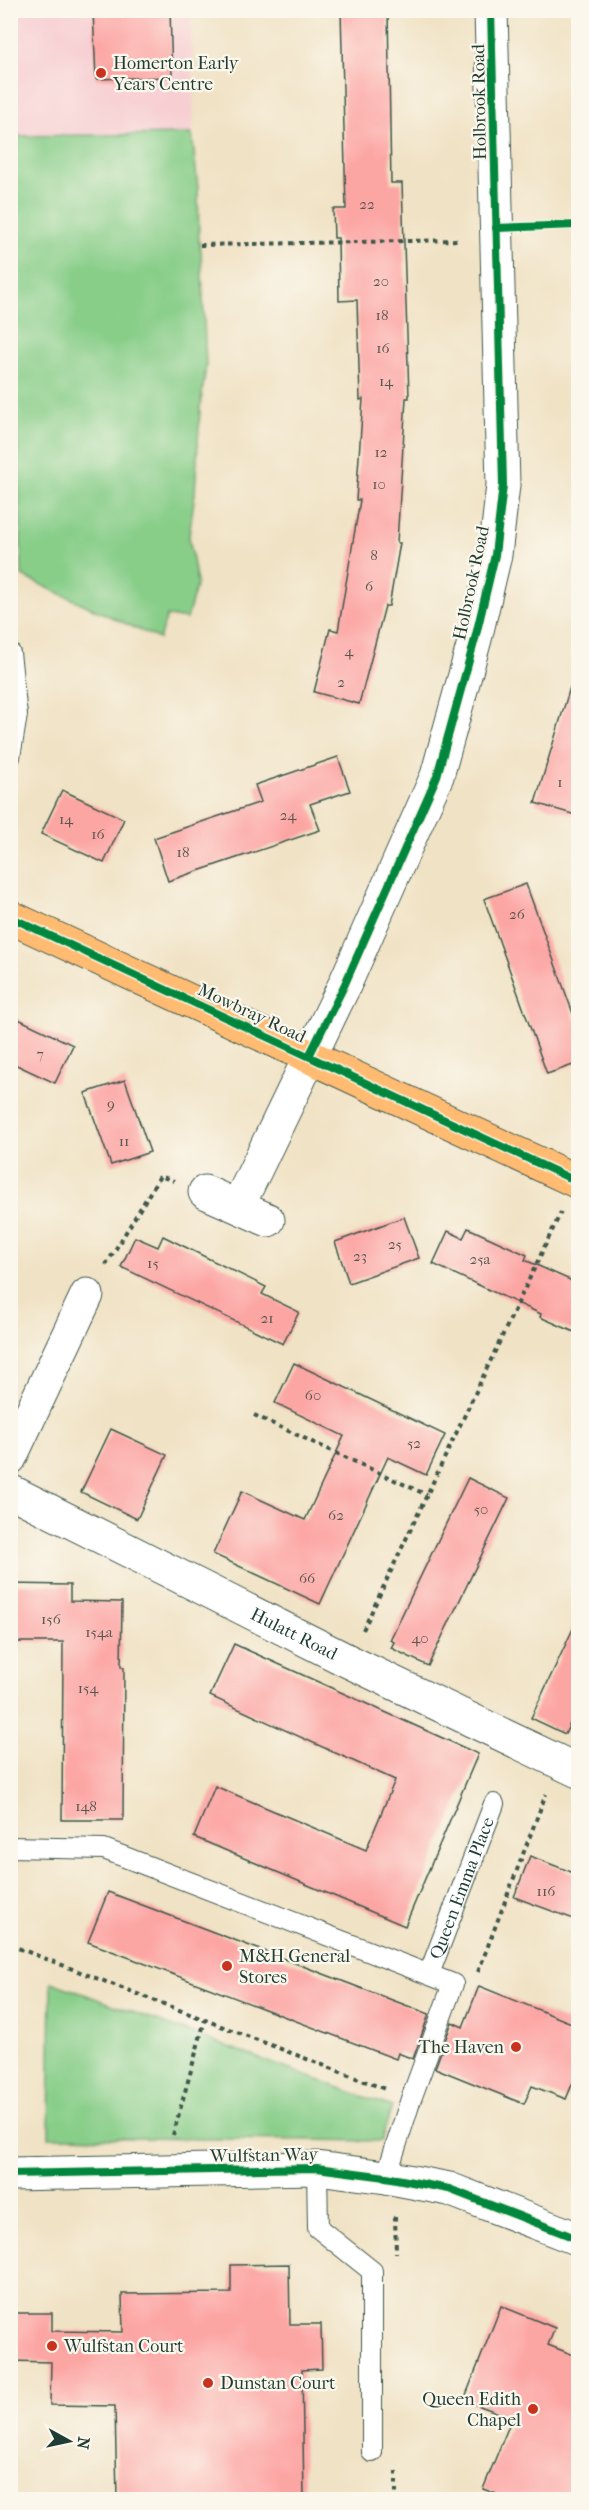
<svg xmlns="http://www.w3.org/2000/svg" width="589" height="2510" viewBox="0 0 589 2510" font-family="'IM FELL French Canon',serif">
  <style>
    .built { fill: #f7cfd3 }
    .green { fill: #88ce89; stroke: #54865e; stroke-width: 1.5 }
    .building { fill: #fca6a4 }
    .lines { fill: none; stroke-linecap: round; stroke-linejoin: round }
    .service-casing { stroke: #3e564a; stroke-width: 22 }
    .minor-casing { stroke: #3e564a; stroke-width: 35 }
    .primary-casing { stroke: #3e564a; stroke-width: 35 }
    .path { stroke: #3e564a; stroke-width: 4; stroke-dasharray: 4.5 4.5; stroke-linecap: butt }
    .service { stroke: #fff; stroke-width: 20 }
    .minor { stroke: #fff; stroke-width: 33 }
    .primary { stroke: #ffbb71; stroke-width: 33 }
    .cycleway-casing { stroke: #fbf7ec; stroke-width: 11 }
    .cycleway { stroke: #00873e; stroke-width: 8 }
    .poi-dot { fill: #c8321e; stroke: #fbf7ec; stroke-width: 2 }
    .labels { text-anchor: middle; stroke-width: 4.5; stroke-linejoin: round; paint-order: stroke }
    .number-label { font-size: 15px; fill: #565750 }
    .poi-label { font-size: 18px; fill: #1f3d34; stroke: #fbf7ec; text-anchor: start }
    .street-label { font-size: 18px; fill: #1f3d34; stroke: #fbf7ec }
  </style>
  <rect width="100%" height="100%" fill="#fbf7ec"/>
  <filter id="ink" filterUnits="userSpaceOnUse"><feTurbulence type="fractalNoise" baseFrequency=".0167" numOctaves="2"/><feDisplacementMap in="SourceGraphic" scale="12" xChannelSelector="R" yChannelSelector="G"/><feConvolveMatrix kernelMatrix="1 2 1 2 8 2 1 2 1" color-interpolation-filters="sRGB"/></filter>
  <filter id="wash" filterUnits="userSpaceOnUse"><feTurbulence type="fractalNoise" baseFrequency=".008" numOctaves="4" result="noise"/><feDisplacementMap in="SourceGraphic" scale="24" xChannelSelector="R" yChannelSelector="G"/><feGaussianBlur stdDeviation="1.35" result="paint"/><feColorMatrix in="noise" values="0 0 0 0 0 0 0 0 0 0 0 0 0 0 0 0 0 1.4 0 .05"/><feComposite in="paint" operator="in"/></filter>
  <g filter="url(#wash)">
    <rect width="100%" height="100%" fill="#f0e2c4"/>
    <path class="built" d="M10 11H191L194 121 192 134 11 136Z"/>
    <g class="green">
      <path d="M192 134 198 188 199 241 201 250 206 366 200 409 195 493 189 536 197 583 187 619 167 616 159 639 22 576 11 246V136Z"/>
      <path d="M51 1982 392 2107 381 2141 49 2137Z"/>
    </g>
    <g id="blocks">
      <g class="building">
        <path d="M93 10H170L172 77 96 79Z"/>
        <path d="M341 10H388L391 183H402L408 364 409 398H406L397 543H400L389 606H385L359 704 314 692 330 629 338 631 360 500H356L363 399 360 400 357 300 339 301 338 238H334L333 209H346Z"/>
        <path d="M571 684 579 685V816L535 803Z"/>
        <path d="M338 757 350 791 310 804 320 830 168 881 154 838 261 802 255 785Z"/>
        <path d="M62 790 124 819 104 863 41 834Z"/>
        <path d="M526 884 579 1030V1063L547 1074 484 899Z"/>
        <path d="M10 1015 73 1045 55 1083 10 1062Z"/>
        <path d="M125 1080 150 1152 111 1165 85 1093Z"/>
        <path d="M404 1217 419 1258 349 1283 335 1242Z"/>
        <path d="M468 1228 527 1255 525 1260 579 1284V1334L540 1317 541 1314 433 1264 448 1231 463 1238Z"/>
        <path d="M163 1236 266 1287 262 1294 299 1312 283 1344 121 1267 135 1237 158 1247Z"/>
        <path d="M294 1363 445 1435 426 1475 388 1457 320 1604 213 1554 242 1491 305 1520 344 1436 275 1403Z"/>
        <path d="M111 1429 167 1455 137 1519 81 1492Z"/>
        <path d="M468 1478 509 1498 428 1666 391 1648 394 1642 390 1640Z"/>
        <path d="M10 1584 70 1585V1601L122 1602 121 1667H124L123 1820H62L63 1642H10Z"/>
        <path d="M579 1616V1705L565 1734 531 1718Z"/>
        <path d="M234 1644 478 1754 405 1926 194 1837 215 1786 366 1850 395 1780 210 1696Z"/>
        <path d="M530 1856 579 1875V1921L514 1897Z"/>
        <path d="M108 1892 429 2014 413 2059 398 2053 396 2059 88 1942Z"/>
        <path d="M479 1986 579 2026V2068L566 2099 532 2086 524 2104 435 2068 452 2022 463 2027Z"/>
        <path d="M289 2264 290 2324H321L322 2369 302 2370 304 2499H117L115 2406 50 2405 51 2362 10 2361V2313H52V2331L123 2332 122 2294 231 2293V2265Z"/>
        <path d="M501 2306 555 2328 548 2345 579 2357V2479L571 2499H510L483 2489 512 2418 464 2400Z"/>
      </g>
    </g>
  </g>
  <g filter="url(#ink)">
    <use href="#blocks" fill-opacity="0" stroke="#3e564a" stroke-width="1.5"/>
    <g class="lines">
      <g class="service-casing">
        <g id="service">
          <path d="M10 653 17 715 10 757"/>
          <path d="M10 1847 104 1849 453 1984 411 2099 386 2177"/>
          <path id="s1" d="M429 1974 494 1804"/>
          <path d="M317 2168 318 2228 372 2271V2452"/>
        </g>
      </g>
      <g class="minor-casing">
        <g id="minor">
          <path d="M205 1192 268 1220"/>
          <path d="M238 1206 344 986 437 776 475 639 495 555 503 485 491 10"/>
          <path d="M10 1458 87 1295"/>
          <path id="s2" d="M10 1491 348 1661 578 1771"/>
          <path d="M10 2174 317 2168 386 2177 449 2189 578 2239"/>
        </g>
      </g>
      <g class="primary-casing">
        <path id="primary" d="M10 917 578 1182"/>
      </g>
      <g class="path">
        <path d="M200 245 460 240"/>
        <path d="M106 1265 160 1176 174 1181"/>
        <path d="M254 1415 427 1495"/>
        <path d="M363 1630 561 1212"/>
        <path d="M10 1945 385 2089"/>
        <path d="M478 1972 546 1794"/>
        <path d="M173 2135 205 2020"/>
        <path d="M395 2216 396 2253"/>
        <path d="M396 2471V2500"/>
      </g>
      <use href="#service" class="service"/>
      <use href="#minor" class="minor"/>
      <use href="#primary" class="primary"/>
      <g class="cycleway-casing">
        <g id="cycleway">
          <path d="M496 228 578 225"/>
          <path d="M10 917 578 1182"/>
          <path d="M309 1056 344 986 437 776 475 639 495 555 503 485 491 10"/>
          <path d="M10 2174 317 2168 386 2177 449 2189 578 2239"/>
        </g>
      </g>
      <use href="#cycleway" class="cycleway"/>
    </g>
  </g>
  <g class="poi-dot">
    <circle cx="101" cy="73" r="6"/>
    <circle cx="227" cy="1966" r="6"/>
    <circle cx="516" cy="2047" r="6"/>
    <circle cx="52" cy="2346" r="6"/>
    <circle cx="208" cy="2383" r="6"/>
    <circle cx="533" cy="2409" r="6"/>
  </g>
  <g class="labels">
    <g class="number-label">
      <text x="367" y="209">22</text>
      <text x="381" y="286">20</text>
      <text x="382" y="320">18</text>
      <text x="383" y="353">16</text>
      <text x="386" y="386">14</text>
      <text x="381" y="457">12</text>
      <text x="379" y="489">10</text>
      <text x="374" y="560">8</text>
      <text x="369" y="591">6</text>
      <text x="349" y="656">4</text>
      <text x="341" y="687">2</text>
      <text x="560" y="787">1</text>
      <text x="288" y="820">24</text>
      <text x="66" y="824">14</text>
      <text x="98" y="839">16</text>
      <text x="183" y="857">18</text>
      <text x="517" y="919">26</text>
      <text x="40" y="1059">7</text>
      <text x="111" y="1109">9</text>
      <text x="124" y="1146">11</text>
      <text x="395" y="1249">25</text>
      <text x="360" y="1261">23</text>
      <text x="480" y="1264">25a</text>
      <text x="153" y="1268">15</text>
      <text x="267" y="1323">21</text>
      <text x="313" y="1400">60</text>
      <text x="414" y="1448">52</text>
      <text x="481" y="1514">50</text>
      <text x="336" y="1520">62</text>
      <text x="307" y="1583">66</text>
      <text x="51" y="1624">156</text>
      <text x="99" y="1637">154a</text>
      <text x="420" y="1643">40</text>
      <text x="88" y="1693">154</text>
      <text x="86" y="1811">148</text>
      <text x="546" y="1896">116</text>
    </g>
    <g class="poi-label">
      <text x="113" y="69">Homerton Early<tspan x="113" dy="21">Years Centre</tspan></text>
      <text x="239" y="1962">M&amp;H General<tspan x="239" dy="21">Stores</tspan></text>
      <text x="504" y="2053" text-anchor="end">The Haven</text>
      <text x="64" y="2352">Wulfstan Court</text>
      <text x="220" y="2389">Dunstan Court</text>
      <text x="521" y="2405" text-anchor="end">Queen Edith<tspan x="521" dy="21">Chapel</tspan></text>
    </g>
    <g class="street-label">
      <text transform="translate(479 102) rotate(-91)" y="6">Holbrook Road</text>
      <text transform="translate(471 583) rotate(-78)" y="6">Holbrook Road</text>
      <text transform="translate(252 1013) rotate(25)" y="6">Mowbray Road</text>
      <text dy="6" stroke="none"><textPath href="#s2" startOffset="318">Hulatt Road</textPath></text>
      <text dy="6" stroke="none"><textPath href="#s1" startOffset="92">Queen Emma Place</textPath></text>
      <text transform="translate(264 2155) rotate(-1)" y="6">Wulfstan Way</text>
    </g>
  </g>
  <rect width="589" height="2510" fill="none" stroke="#fbf7ec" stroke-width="36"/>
  <g transform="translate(69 2441) rotate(98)" stroke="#fbf7ec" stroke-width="4.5" paint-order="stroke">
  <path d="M0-4.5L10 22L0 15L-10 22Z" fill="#1f3d34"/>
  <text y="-9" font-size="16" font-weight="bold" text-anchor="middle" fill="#1f3d34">N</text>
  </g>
</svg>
